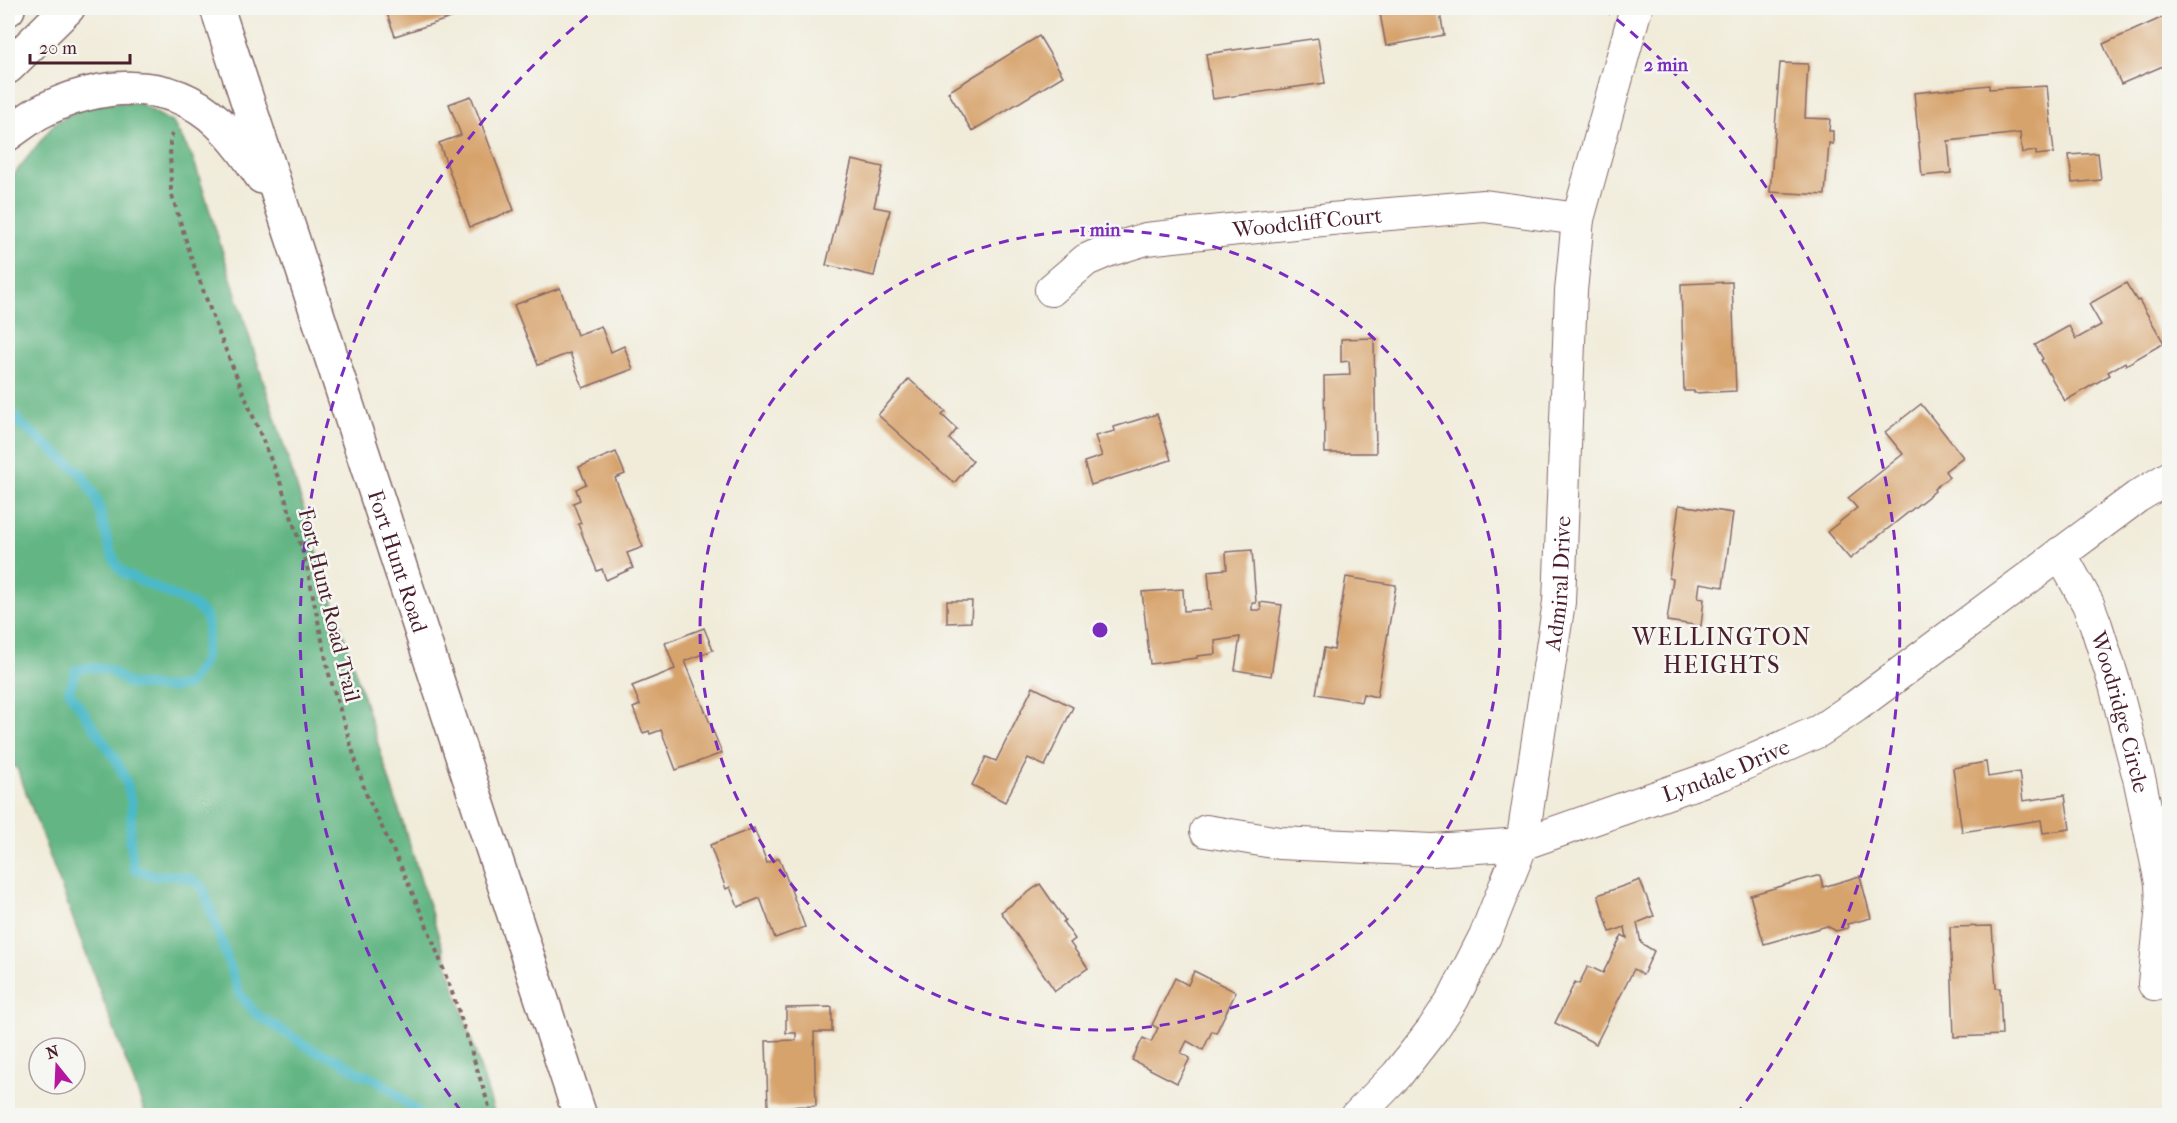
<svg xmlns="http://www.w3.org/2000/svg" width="2177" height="1123" viewBox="0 0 2177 1123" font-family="'IM FELL French Canon',serif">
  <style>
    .forest { fill: #64b684; stroke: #576a58; stroke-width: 1.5 }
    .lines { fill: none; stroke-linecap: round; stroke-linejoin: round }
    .stream { stroke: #4cb9c7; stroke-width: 10 }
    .building { fill: #d7a36c }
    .minor-casing { stroke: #846768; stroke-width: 34 }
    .secondary-casing { stroke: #846768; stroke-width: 36 }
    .path { stroke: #846768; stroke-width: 4; stroke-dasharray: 4.5 4.5; stroke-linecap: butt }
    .minor { stroke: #fff; stroke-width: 32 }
    .secondary { stroke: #fff; stroke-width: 33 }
    .ring { fill: none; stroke: #7b2cbf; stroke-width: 3; stroke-dasharray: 10 8 }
    .labels { text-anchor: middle; stroke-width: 5; stroke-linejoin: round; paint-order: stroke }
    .street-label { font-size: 22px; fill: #4a1f2b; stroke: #f6f6f2 }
    .neighbourhood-label { font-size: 24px; letter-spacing: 1.5px; fill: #4a1f2b; stroke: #f6f6f2 }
    .centre { fill: #7b2cbf; stroke: #f6f6f2; stroke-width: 3 }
    .ring-label { font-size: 18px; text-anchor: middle; font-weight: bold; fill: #7b2cbf; stroke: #f6f6f2; stroke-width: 5; stroke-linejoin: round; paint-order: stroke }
  </style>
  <rect width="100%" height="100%" fill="#f6f6f2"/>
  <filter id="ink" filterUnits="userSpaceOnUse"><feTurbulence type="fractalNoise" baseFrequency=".0167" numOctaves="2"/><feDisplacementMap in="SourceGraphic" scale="12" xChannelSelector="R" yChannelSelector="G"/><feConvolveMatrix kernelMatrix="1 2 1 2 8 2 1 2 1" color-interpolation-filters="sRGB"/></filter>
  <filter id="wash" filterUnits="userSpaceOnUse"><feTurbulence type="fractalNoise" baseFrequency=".008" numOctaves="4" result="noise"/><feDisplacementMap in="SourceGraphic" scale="24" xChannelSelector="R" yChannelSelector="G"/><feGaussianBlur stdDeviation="1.35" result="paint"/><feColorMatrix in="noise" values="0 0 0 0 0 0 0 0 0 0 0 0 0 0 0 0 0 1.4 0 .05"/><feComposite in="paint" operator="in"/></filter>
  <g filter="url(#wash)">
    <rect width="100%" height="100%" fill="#f1ecda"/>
    <path class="forest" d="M89 103H139L173 123 193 158 495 1115H146L17 768 8 763V182L55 123Z"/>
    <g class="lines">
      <path class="stream" d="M8 410 23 426 82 474 97 500 110 550 117 566 124 573 194 605 207 617 208 634 204 661 188 685 170 688 129 684 110 670 91 667 76 670 69 691 116 760 127 783 132 805 130 839 134 869 155 876 175 875 191 879 203 888 239 993 256 1014 313 1050 338 1060 359 1073 377 1080 394 1092 421 1116"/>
    </g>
    <g id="blocks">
      <g class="building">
        <path d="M385 8H461L463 14 395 36Z"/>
        <path d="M1379 8H1439L1444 35 1386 46Z"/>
        <path d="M2170 14V63L2121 84 2103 44Z"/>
        <path d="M1039 36 1063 76 972 131 948 92Z"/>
        <path d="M1318 38 1325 83 1213 99 1206 54Z"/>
        <path d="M1780 63 1808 64 1805 118 1830 119 1829 131H1833V144L1829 143 1825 195 1770 192Z"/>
        <path d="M1989 85V89L2047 86 2054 153 2036 155V151L2022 153 2020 133 1948 141 1951 173 1922 176 1914 93Z"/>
        <path d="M471 96 514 210 470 227 439 143 461 135 449 104Z"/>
        <path d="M2098 153 2101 180 2072 183 2069 155Z"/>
        <path d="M852 160 883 167 874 207 890 210 874 276 826 265Z"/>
        <path d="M1732 282 1736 391 1694 393V391H1684L1681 284Z"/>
        <path d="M2126 283 2137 301 2139 300 2164 343 2126 365 2125 362 2108 372 2110 375 2065 401 2041 360 2043 359 2035 345 2069 326 2076 339 2101 325 2089 304Z"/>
        <path d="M560 288 577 335 601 326 611 352 624 346 633 369 583 388 570 353 538 365 514 305Z"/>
        <path d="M1374 338 1376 453H1325L1324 376 1350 375 1349 361 1341 362V339Z"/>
        <path d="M909 379 946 412 942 415 957 429 949 439 973 461 954 483 878 415Z"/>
        <path d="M1921 404 1963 457 1945 471 1949 477 1934 489 1935 491 1850 559 1827 532 1857 508 1848 498 1903 454 1885 432Z"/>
        <path d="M1157 414 1171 460 1091 485 1084 462 1102 456 1095 436 1115 431 1114 427Z"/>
        <path d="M616 452 625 474 615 478 643 547 627 553 633 568 606 580 602 569 597 571 578 524 581 523 573 503 580 500 576 489 586 484 579 467Z"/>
        <path d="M1679 505 1733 513 1723 587 1700 583 1698 598 1704 599 1701 626 1667 621 1673 579 1669 578Z"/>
        <path d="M1252 550 1256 603H1252V610H1261L1260 602 1282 605 1271 676 1235 670 1240 637 1215 641 1216 654 1197 656V658L1150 664 1142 592 1183 589 1184 611 1211 609 1208 571 1227 569 1226 552Z"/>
        <path d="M1346 577 1396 585 1377 697 1363 694 1361 702 1316 694 1324 648 1334 650Z"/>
        <path d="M947 601H972L971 622 947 623Z"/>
        <path d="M704 628 713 650 685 661 722 753 676 770 661 730 650 734 649 731 643 733 633 708 640 705 632 686 675 669 665 643Z"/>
        <path d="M1033 687 1073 707 1045 766 1028 758 1005 802 972 785 986 757 996 761Z"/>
        <path d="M1986 762 1988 777 2019 772 2023 801 2065 795 2070 829 2043 833 2041 820 1962 832 1953 768Z"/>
        <path d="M754 828 767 863 779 858 805 927 775 938 760 898 738 907 730 887 726 889 710 845Z"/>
        <path d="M1820 875 1823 887 1860 876 1871 918 1847 924 1848 928 1836 931 1827 926 1764 944 1750 895Z"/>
        <path d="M1640 880 1654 916 1637 923 1641 943 1654 951 1643 975 1634 969 1596 1044 1555 1023 1575 982 1579 984 1588 966 1603 973 1622 935 1627 938 1625 927 1610 932 1598 895Z"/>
        <path d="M1040 884 1065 920 1063 922 1075 939 1070 943 1088 968 1055 991 1001 912Z"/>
        <path d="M1992 926 1996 988H2000L2002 1035 1954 1037 1950 927Z"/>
        <path d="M1194 971 1236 992 1216 1033 1212 1031 1203 1050 1187 1041 1181 1053 1190 1058 1177 1083 1132 1060 1143 1038 1151 1042 1158 1028 1152 1025 1175 978 1188 985Z"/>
        <path d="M832 1007V1032H814L816 1106 768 1107 766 1041 796 1040V1033H786V1008Z"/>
      </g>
    </g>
  </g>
  <g filter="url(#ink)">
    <use href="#blocks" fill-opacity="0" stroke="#846768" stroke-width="1.5"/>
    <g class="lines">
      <g class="minor-casing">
        <g id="minor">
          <path id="s1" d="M1051 290 1086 260 1107 251 1146 239 1331 219 1484 206 1578 219"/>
          <path id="s2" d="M2060 553 2088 604 2096 625 2115 685 2140 782 2161 883 2162 906 2154 984"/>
          <path id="s3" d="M1206 831 1279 843 1433 850 1522 844 1722 774 1819 731 1856 706 2137 497 2170 477"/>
          <path id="s4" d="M1357 1116 1397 1075 1433 1029 1453 999 1485 936 1522 844 1559 602 1571 291 1578 219 1636 8"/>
        </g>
      </g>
      <g class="secondary-casing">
        <g id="secondary">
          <path id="s5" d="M217 8 580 1116"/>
          <path d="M8 9V8"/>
          <path d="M8 67 68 8"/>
          <path d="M8 134C18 127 28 119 38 113 96 83 168 74 219 123 236 139 249 158 262 177"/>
        </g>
      </g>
      <path class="path" d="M173 133 170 138 171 192 192 260 220 336 280 482 306 562 329 674 366 794 402 869 431 936 457 1006 492 1116"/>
      <use href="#minor" class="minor"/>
      <use href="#secondary" class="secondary"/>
    </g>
  </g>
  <g class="ring">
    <circle cx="1100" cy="630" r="400"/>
    <path d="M461 1111A800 800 0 0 1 597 8M1603 8A800 800 0 0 1 1739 1111"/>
  </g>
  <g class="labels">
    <g class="street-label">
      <text dy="8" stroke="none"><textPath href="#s1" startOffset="272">Woodcliff Court</textPath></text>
      <text dy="8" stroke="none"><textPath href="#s5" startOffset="582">Fort Hunt Road</textPath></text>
      <text dy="8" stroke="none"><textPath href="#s4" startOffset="585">Admiral Drive</textPath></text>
      <text transform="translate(330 605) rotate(76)" y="8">Fort Hunt Road Trail</text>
      <text dy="8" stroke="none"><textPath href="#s2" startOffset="171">Woodridge Circle</textPath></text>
      <text dy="8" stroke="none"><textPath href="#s3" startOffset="534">Lyndale Drive</textPath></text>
    </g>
    <g class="neighbourhood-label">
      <text x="1722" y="645">WELLINGTON<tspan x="1722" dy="28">HEIGHTS</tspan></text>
    </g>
  </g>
  <circle cx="1100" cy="630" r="9" class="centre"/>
  <g class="ring-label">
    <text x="1666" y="71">2 min</text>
    <text x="1100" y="236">1 min</text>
  </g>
  <rect width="2177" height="1123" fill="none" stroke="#f6f6f2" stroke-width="30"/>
  <g transform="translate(57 1066) rotate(342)"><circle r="28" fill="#f6f6f2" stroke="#b1a0a2" stroke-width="1.5"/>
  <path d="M0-4.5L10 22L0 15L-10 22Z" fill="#b5179e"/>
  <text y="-9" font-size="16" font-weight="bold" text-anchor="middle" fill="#4a1f2b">N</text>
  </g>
  <path d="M30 54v9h100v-9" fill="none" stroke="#4a1f2b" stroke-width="3"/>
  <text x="39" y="54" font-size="18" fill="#4a1f2b" stroke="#f6f6f2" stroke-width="4.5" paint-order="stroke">20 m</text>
</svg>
